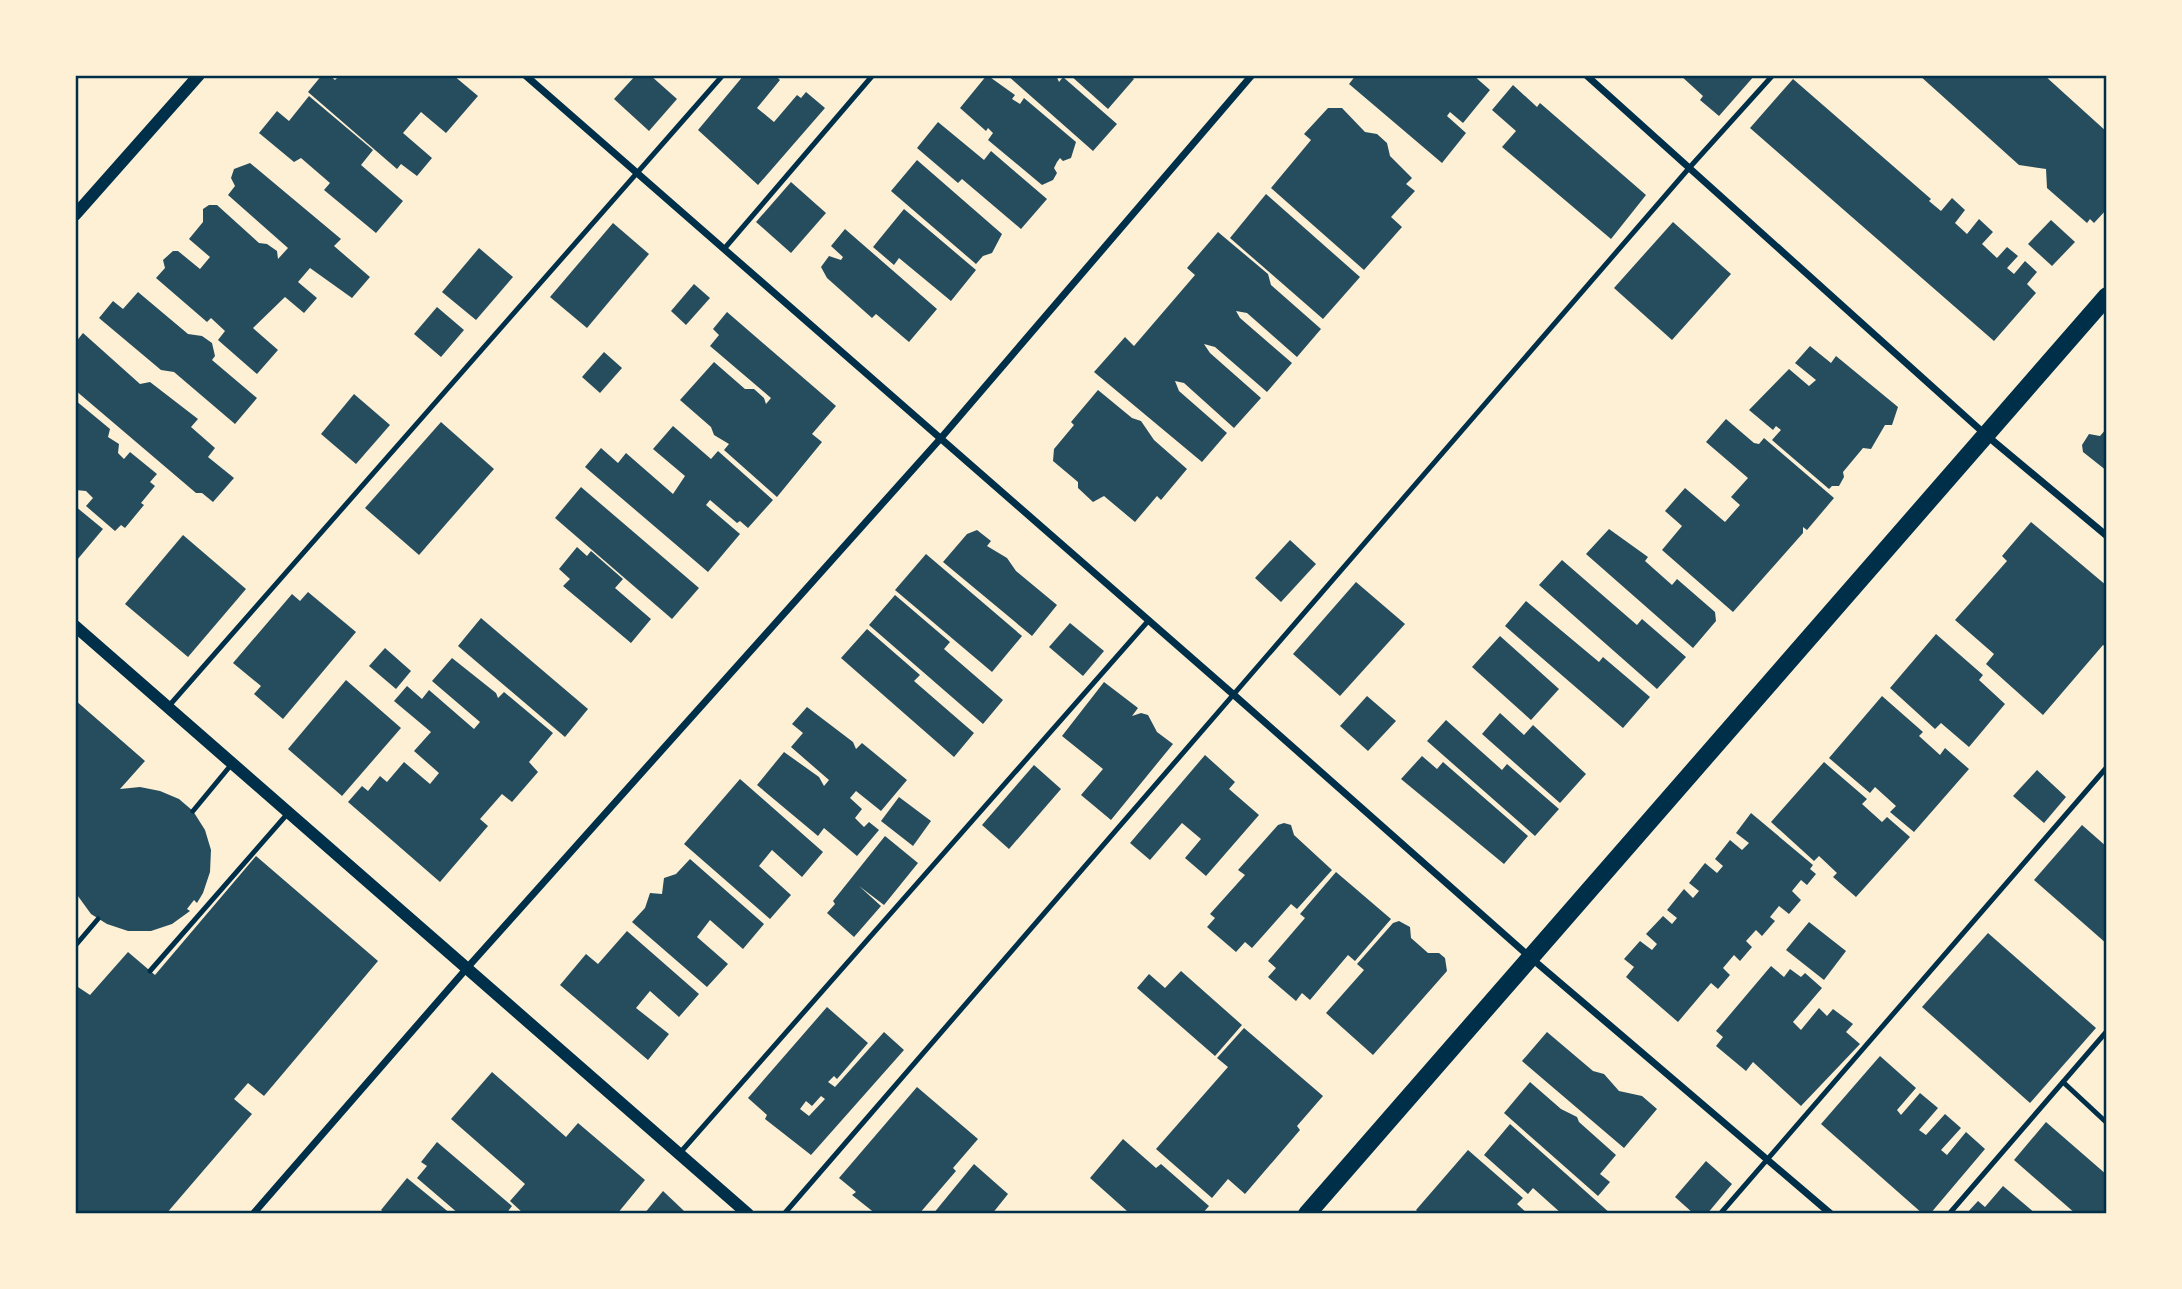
<svg xmlns="http://www.w3.org/2000/svg" width="2182" height="1289" viewBox="0 0 2182 1289" font-family="'Golos Text',sans-serif">
  <style>
    .building { fill: #264d5e; fill-rule: evenodd }
    .lines { fill: none; stroke-linecap: round; stroke-linejoin: round }
    .service { stroke: #003049; stroke-width: 5 }
    .minor { stroke: #003049; stroke-width: 7 }
    .tertiary { stroke: #003049; stroke-width: 12 }
    .primary { stroke: #003049; stroke-width: 18 }
    .neatline { fill: none; stroke: #003049; stroke-width: 2.5 }
  </style>
  <rect width="100%" height="100%" fill="#fdf0d5"/>
  <g class="building">
    <path d="M322 75H329L335 80 340 75H453L478 96 446 133 421 112 403 133 432 158 417 176 401 164 397 169 308 92Z"/>
    <path d="M636 75H650L677 99 649 131 614 99Z"/>
    <path d="M744 75H775L780 80 757 108 774 122 797 95 801 98 806 92 825 108 758 185 698 130Z"/>
    <path d="M987 75 1015 95 1012 99 1020 104 1024 98 1076 142 1071 158 1063 161 1060 158 1057 162 1054 168 1057 173 1053 180 1042 185 988 140 993 133 988 128 986 131 960 108Z"/>
    <path d="M1007 75H1056L1059 82 1063 77 1117 124 1093 151Z"/>
    <path d="M1070 75H1129L1134 79 1108 109Z"/>
    <path d="M1356 75H1473L1490 90 1463 123 1450 112 1447 116 1466 133 1442 163 1349 84Z"/>
    <path d="M1680 75H1755L1719 116 1700 100 1703 96Z"/>
    <path d="M1919 75H2044L2107 132V209L2094 223 2090 219 2087 223 2047 188 2046 169 2019 165Z"/>
    <path d="M1793 79 1931 199 1929 201 1941 211 1952 198 1965 210 1955 223 1967 234 1979 219 1993 232 1982 244 1997 258 2007 247 2018 256 2007 268 2014 274 2025 261 2037 272 2027 284 2036 293 1994 341 1750 128Z"/>
    <path d="M1513 85 1537 107 1540 103 1646 195 1611 239 1502 147 1516 131 1492 110Z"/>
    <path d="M309 96 373 150 361 165 403 201 376 233 324 190 330 183 301 158 294 162 259 133 277 111 289 121Z"/>
    <path d="M1328 108H1342L1365 132 1377 134 1387 143 1390 156 1412 178 1406 184 1415 191 1391 217 1402 227 1364 270 1271 188 1311 140 1304 134Z"/>
    <path d="M938 122 984 160 991 151 1047 199 1021 229 962 179 958 183 917 148Z"/>
    <path d="M917 160 1002 234 992 253 983 256 976 264 891 191Z"/>
    <path d="M250 163 341 239 334 246 370 277 352 298 310 268 298 282 317 298 304 313 285 297 253 328 278 350 257 374 218 340 225 331 211 318 207 322 156 278 165 268 163 260 173 251H178L200 269 210 257 189 239 203 222V209L209 205H217L259 243 267 244 277 251 278 259 288 248 228 195 235 186 231 178 234 169Z"/>
    <path d="M791 182 826 213 791 253 756 222Z"/>
    <path d="M1266 194 1360 277 1323 319 1230 238Z"/>
    <path d="M904 209 976 270 951 301 899 258 894 265 873 247Z"/>
    <path d="M2051 220 2075 242 2052 266 2028 244Z"/>
    <path d="M1673 222 1731 274 1672 340 1614 288Z"/>
    <path d="M613 223 649 254 587 328 550 297Z"/>
    <path d="M845 229 937 309 909 342 876 314 872 318 827 278 821 267 829 256 841 260 843 257 831 246Z"/>
    <path d="M1218 232 1268 274 1271 285 1321 329 1297 357 1247 313 1236 311 1240 318 1292 363 1267 392 1215 347 1204 344 1210 353 1261 398 1234 428 1184 383 1175 381 1179 391 1227 433 1202 462 1094 372 1125 337 1134 346 1195 275 1187 268Z"/>
    <path d="M479 248 513 277 476 320 442 292Z"/>
    <path d="M694 284 710 298 686 325 671 311Z"/>
    <path d="M138 292 188 334 202 336 212 343 215 356 212 360 257 398 235 424 174 372 161 370 99 318 113 301 123 309Z"/>
    <path d="M437 307 464 330 441 357 414 334Z"/>
    <path d="M727 312 836 406 812 434 822 442 777 497 724 450 729 444 714 435 711 427 680 400 714 362 745 389H754L764 398 766 404 771 398 710 346 719 335 713 329Z"/>
    <path d="M83 333 140 384 150 382 198 419 191 427 215 448 208 457 234 478 213 502 202 493H196L75 390V343Z"/>
    <path d="M1810 346 1831 363 1836 356 1898 407 1892 425H1885L1871 449 1863 448 1843 472 1844 477 1839 486H1832L1829 489 1772 440 1781 430 1776 426 1773 430 1749 410 1789 369 1809 386 1816 380 1795 363Z"/>
    <path d="M604 352 622 368 600 393 582 377Z"/>
    <path d="M1098 390 1132 418 1141 421 1154 440 1187 469 1161 500 1157 496 1135 522 1104 496 1093 502 1078 488V482L1053 461 1054 449 1074 425 1071 422Z"/>
    <path d="M354 394 390 425 356 464 321 434Z"/>
    <path d="M75 400 110 429 108 437 119 444 118 453 124 459 130 452 157 474 150 482 155 486 141 503 144 505 125 528 121 525 115 531 86 506 93 498 86 491 75 490Z"/>
    <path d="M1726 419 1754 443 1759 444 1764 438 1834 498 1807 530 1803 527V533L1733 612 1662 550 1682 526 1665 511 1685 488 1725 522 1740 505 1731 497 1748 478 1706 442Z"/>
    <path d="M441 422 494 469 419 555 365 508Z"/>
    <path d="M673 426 711 459 718 451 773 500 748 528 740 521 737 523 710 500 706 505 740 534 708 572 585 467 601 448 618 463 626 453 673 494 685 476 653 449Z"/>
    <path d="M2107 428V471L2083 452 2082 445 2089 434 2100 436Z"/>
    <path d="M581 487 699 588 672 619 555 518Z"/>
    <path d="M75 506 103 529 77 560 75 558Z"/>
    <path d="M2031 522 2107 586V647L2103 645 2043 715 1986 664 1994 654 1955 620 2007 561 2002 556Z"/>
    <path d="M1609 529 1648 557 1645 561 1672 585 1677 579 1715 612 1716 621 1693 648 1586 554Z"/>
    <path d="M977 530 991 541 987 546 1007 558 1016 571 1057 605 1032 636 943 562 967 534Z"/>
    <path d="M183 535 246 589 188 657 125 604Z"/>
    <path d="M1290 540 1316 564 1281 602 1255 578Z"/>
    <path d="M577 547 587 556 591 551 623 579 615 588 651 619 631 643 563 586 570 579 559 569Z"/>
    <path d="M926 554 1022 636 992 672 895 590Z"/>
    <path d="M1562 560 1637 625 1642 619 1686 657 1657 689 1539 585Z"/>
    <path d="M1356 582 1405 624 1340 696 1293 654Z"/>
    <path d="M308 592 356 632 283 719 254 694 261 686 233 663 292 594 300 601Z"/>
    <path d="M895 595 950 642 944 649 1003 700 983 724 869 625Z"/>
    <path d="M1526 601 1599 662 1603 657 1650 697 1623 728 1505 626Z"/>
    <path d="M481 618 588 709 565 737 458 646Z"/>
    <path d="M1070 623 1104 651 1083 676 1049 647Z"/>
    <path d="M867 629 920 675 914 681 974 733 954 757 841 658Z"/>
    <path d="M1936 634 1983 675 1979 680 2005 704 1969 747 1941 723 1935 729 1890 688Z"/>
    <path d="M1500 636 1559 689 1531 720 1472 667Z"/>
    <path d="M385 648 411 671 396 689 369 666Z"/>
    <path d="M452 658 496 693 498 698 504 692 553 733 529 762 538 772 512 802 502 794 480 819 488 826 440 882 348 802 362 786 368 791 380 776 387 782 404 762 430 784 439 773 414 751 431 732 394 701 407 686 422 699 429 690 474 729 480 722 432 681Z"/>
    <path d="M346 680 401 728 342 796 288 749Z"/>
    <path d="M1104 682 1138 708 1132 716 1141 713 1148 715 1157 732 1173 744 1111 820 1081 795 1103 769 1062 736Z"/>
    <path d="M1367 696 1396 721 1368 751 1340 726Z"/>
    <path d="M1882 696 1923 732 1919 736 1940 755 1945 748 1969 769 1914 832 1890 812 1896 806 1875 787 1870 793 1829 758Z"/>
    <path d="M75 700 145 761 120 789 140 787 160 791 179 799 193 811 205 830 211 850 210 872 203 893 197 903 194 900 187 909 190 911 172 924 151 931H128L107 924 91 914 75 892Z"/>
    <path d="M807 707 853 742 856 749 862 743 907 780 881 811 856 791 850 798 862 809 855 818 864 827 869 822 879 830 857 856 824 828 818 836 757 785 784 752 819 777 824 786 829 780 791 747 803 733 792 724Z"/>
    <path d="M1500 713 1524 735 1533 725 1586 774 1560 803 1482 734Z"/>
    <path d="M1446 720 1502 770 1507 764 1559 809 1535 836 1427 741Z"/>
    <path d="M1205 755 1235 782 1229 789 1259 815 1206 876 1185 858 1201 839 1182 823 1150 860 1130 843Z"/>
    <path d="M1422 756 1437 769 1443 762 1528 836 1504 864 1401 779Z"/>
    <path d="M1824 762 1867 799 1862 804 1882 822 1887 817 1910 837 1856 897 1833 877 1837 873 1819 856 1814 861 1771 822Z"/>
    <path d="M1034 765 1061 789 1009 849 982 825Z"/>
    <path d="M2037 770 2066 797 2044 823 2013 796Z"/>
    <path d="M740 779 823 852 802 877 772 850 759 866 791 895 770 919 684 844Z"/>
    <path d="M899 797 931 821 913 846 881 821Z"/>
    <path d="M1751 813 1813 865 1810 869 1816 874 1807 885 1801 880 1792 891 1801 900 1789 914 1779 906 1770 917 1775 921 1762 936 1756 930 1746 941 1752 947 1740 961 1734 955 1723 968 1730 975 1718 989 1711 983 1678 1022 1626 977 1634 967 1624 959 1640 941 1652 950 1657 944 1646 934 1663 916 1672 924 1677 918 1667 910 1684 889 1693 898 1699 891 1689 883 1705 863 1717 873 1723 866 1715 859 1730 840 1742 850 1749 843 1736 833Z"/>
    <path d="M1284 823 1291 825 1294 835 1332 870 1297 909 1291 904 1252 948 1245 942 1236 952 1207 927 1215 918 1210 914 1245 875 1238 870 1278 825Z"/>
    <path d="M2082 825 2107 847V944L2034 880Z"/>
    <path d="M885 836 918 863 884 905 859 886 881 906 854 937 827 913 835 904 833 901Z"/>
    <path d="M256 856 378 961 264 1096 248 1083 234 1099 252 1114 166 1214H75V985L90 995 128 952 155 975Z"/>
    <path d="M690 859 764 924 743 949 710 920 697 937 728 964 707 987 632 922 645 908 650 893 662 894 664 878 676 874Z"/>
    <path d="M1336 872 1391 919 1355 961 1348 955 1310 1000 1302 993 1296 1001 1268 977 1276 968 1268 961 1305 918 1300 914Z"/>
    <path d="M1399 921 1410 927 1411 938 1419 945 1428 953H1439L1445 958 1447 971 1373 1055 1326 1013 1364 970 1357 964 1393 923Z"/>
    <path d="M1809 922 1846 951 1824 980 1786 950Z"/>
    <path d="M627 931 699 994 679 1017 650 991 636 1008 669 1034 648 1060 560 985 586 954 598 964Z"/>
    <path d="M1988 933 2096 1028 2030 1103 1922 1007Z"/>
    <path d="M1771 966 1784 977 1790 969 1801 977 1805 973 1822 988 1793 1022 1801 1030 1819 1008 1827 1016 1833 1009 1853 1024 1846 1032 1860 1044 1801 1106 1753 1062 1746 1071 1716 1046 1723 1037 1716 1031Z"/>
    <path d="M1181 971 1242 1025 1215 1056 1137 988 1149 974 1165 988Z"/>
    <path d="M827 1007 868 1043 837 1079 834 1076 828 1082 835 1087 884 1032 904 1050 811 1155 765 1119 767 1115 748 1098ZM821 1096 825 1099 809 1116 800 1109 806 1101 812 1106Z"/>
    <path d="M1244 1028 1323 1096 1297 1126 1300 1130 1245 1194 1228 1179 1212 1198 1156 1149 1228 1067 1217 1058Z"/>
    <path d="M1547 1032 1593 1071 1604 1074 1619 1091 1642 1096 1657 1109 1624 1148 1522 1061Z"/>
    <path d="M1880 1056 1916 1088 1897 1110 1901 1115 1920 1093 1938 1108 1919 1130 1926 1135 1945 1114 1961 1128 1941 1150 1947 1155 1966 1132 1985 1149 1930 1214H1923L1821 1124Z"/>
    <path d="M492 1072 566 1137 578 1123 645 1180 617 1214H524L510 1201 525 1184 451 1119Z"/>
    <path d="M1530 1082 1561 1109 1577 1117 1579 1122 1616 1155 1600 1174 1610 1182 1598 1196 1504 1113Z"/>
    <path d="M917 1087 978 1139 953 1168 956 1171 919 1214H876L852 1195 856 1192 839 1178Z"/>
    <path d="M2046 1122 2107 1175V1214H2076L2014 1160Z"/>
    <path d="M1510 1124 1611 1214H1562L1533 1188 1528 1194 1484 1155Z"/>
    <path d="M1123 1139 1156 1168 1161 1164 1209 1206 1202 1214H1124L1127 1211 1090 1178Z"/>
    <path d="M437 1142 512 1206 506 1214H459L417 1178 427 1166 421 1162Z"/>
    <path d="M1468 1150 1523 1198 1517 1204 1528 1214H1420L1416 1210Z"/>
    <path d="M1706 1161 1732 1184 1707 1214H1694L1675 1197Z"/>
    <path d="M974 1164 1008 1194 992 1214H933Z"/>
    <path d="M407 1178 451 1214H386L381 1210Z"/>
    <path d="M2003 1186 2036 1214H1966L1978 1201 1985 1207Z"/>
    <path d="M663 1191 682 1209 687 1214H644Z"/>
  </g>
  <g class="lines">
    <g class="service">
      <path d="M724 249 873 75"/>
      <path d="M168 707 723 75"/>
      <path d="M193 811 231 765"/>
      <path d="M75 946 98 919"/>
      <path d="M150 971 289 812"/>
      <path d="M2063 1082 2107 1123"/>
      <path d="M679 1154 1149 620"/>
      <path d="M784 1214 1690 167 1773 75"/>
      <path d="M1720 1214 2107 767"/>
      <path d="M1949 1214 2107 1031"/>
    </g>
    <g class="minor">
      <path d="M525 75 1234 695 1531 958 1831 1214"/>
      <path d="M1586 75 1986 435 2107 536"/>
      <path d="M253 1214 467 968 941 438 1252 75"/>
    </g>
    <g class="tertiary">
      <path d="M75 215 199 75"/>
      <path d="M75 626 748 1214"/>
    </g>
    <path class="primary" d="M1307 1214 2107 296"/>
  </g>
  <rect width="2182" height="1289" fill="none" stroke="#fdf0d5" stroke-width="154"/>
  <rect x="77" y="77" width="2028" height="1135" class="neatline"/>
</svg>
